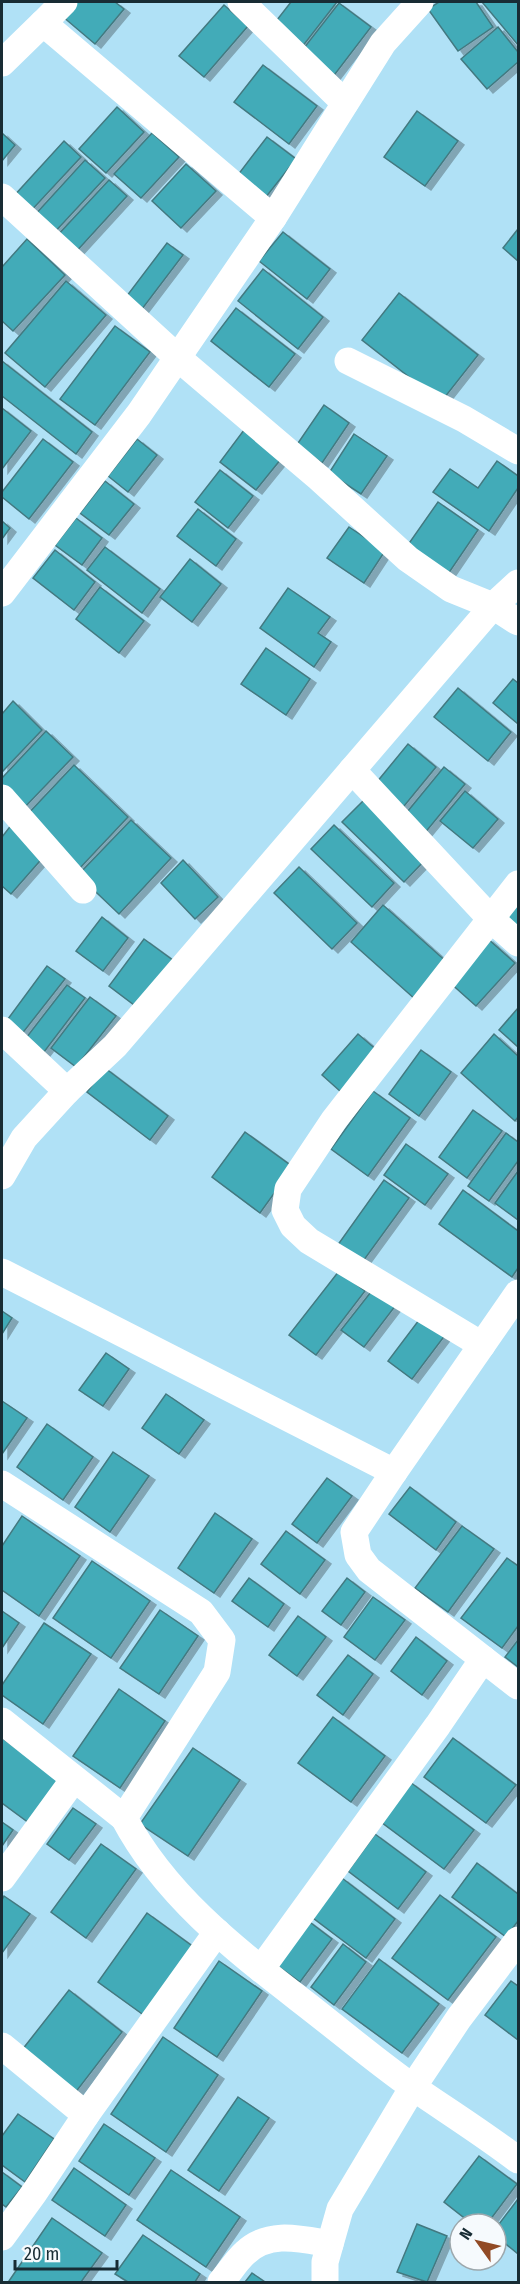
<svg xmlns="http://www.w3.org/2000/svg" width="520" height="2284" viewBox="0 0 520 2284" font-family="'Fira Sans Condensed',sans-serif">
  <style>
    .building { fill: #43abb8; stroke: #437980; stroke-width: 1.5; filter: url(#shadow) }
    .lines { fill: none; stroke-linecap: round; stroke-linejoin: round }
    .minor { stroke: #fff; stroke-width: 27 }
  </style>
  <defs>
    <filter id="shadow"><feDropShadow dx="6" dy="4" stdDeviation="0" flood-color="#0004"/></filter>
  </defs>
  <rect width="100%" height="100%" fill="#b0e1f6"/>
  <g class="building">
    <path d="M74 2H115L124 9 95 44 62 16Z"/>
    <path d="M291 2H337L302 47 273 25Z"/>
    <path d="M439 2H476L493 27 458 51 428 9Z"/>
    <path d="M482 2H518V45Z"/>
    <path d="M339 3 371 27 332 78 300 53Z"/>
    <path d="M224 5 248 26 204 77 179 56Z"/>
    <path d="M498 27 518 52V62L487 89 461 59Z"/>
    <path d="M263 65 317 106 289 144 234 102Z"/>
    <path d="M117 107 144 132 106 173 79 149Z"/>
    <path d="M417 111 458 141 425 186 384 157Z"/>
    <path d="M2 133 15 145 2 161Z"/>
    <path d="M152 133 179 157 141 198 114 174Z"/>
    <path d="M267 137 296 159 262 202 234 180Z"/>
    <path d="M64 141 81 157 28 214 12 198Z"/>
    <path d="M85 160 105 178 52 235 33 217Z"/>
    <path d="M186 164 216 191 181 228 152 201Z"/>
    <path d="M109 180 127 196 74 254 55 238Z"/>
    <path d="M518 229V261L503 248Z"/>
    <path d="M283 232 330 269 307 299 259 261Z"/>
    <path d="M27 239 65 275 13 331 2 321V267Z"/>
    <path d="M167 243 183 255 139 313 123 301Z"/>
    <path d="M263 269 323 317 298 349 238 301Z"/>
    <path d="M66 281 106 315 45 387 5 353Z"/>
    <path d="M399 293 478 355 441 402 362 340Z"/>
    <path d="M236 308 295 354 269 387 211 341Z"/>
    <path d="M115 326 150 352 95 425 60 399Z"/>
    <path d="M2 361 92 432 76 454 2 396Z"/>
    <path d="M324 405 349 423 322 463 296 446Z"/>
    <path d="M2 408 31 431 2 469Z"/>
    <path d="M244 430 281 459 256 490 220 462Z"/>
    <path d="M354 434 387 456 361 494 329 473Z"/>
    <path d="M43 439 73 462 29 519 2 497V492Z"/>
    <path d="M137 439 157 455 128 492 108 476Z"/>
    <path d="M497 461 518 476V488L489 531 433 492 450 469 478 488Z"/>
    <path d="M220 470 253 496 228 528 195 502Z"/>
    <path d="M105 481 134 504 109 535 80 513Z"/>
    <path d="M438 502 478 530 446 577 405 549Z"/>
    <path d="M198 509 236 539 216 566 177 536Z"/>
    <path d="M76 518 102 538 82 565 55 545Z"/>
    <path d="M2 521 10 528 2 539Z"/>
    <path d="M349 527 385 551 364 583 327 558Z"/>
    <path d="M105 547 160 589 142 613 87 570Z"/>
    <path d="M55 550 95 582 74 610 33 578Z"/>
    <path d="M190 559 221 584 192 622 160 597Z"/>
    <path d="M100 587 144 621 119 653 76 619Z"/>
    <path d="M288 588 330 617 318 633 331 642 314 667 260 628Z"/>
    <path d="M266 648 310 679 286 715 241 684Z"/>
    <path d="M513 679 518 683V724L493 703Z"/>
    <path d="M458 688 511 732 488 761 434 717Z"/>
    <path d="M13 701 42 730 2 772V714Z"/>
    <path d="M46 731 73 757 23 809 2 788V778Z"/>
    <path d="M408 744 436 767 400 811 372 788Z"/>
    <path d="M74 765 128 817 79 869 25 817Z"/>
    <path d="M444 767 465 784 424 834 403 817Z"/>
    <path d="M465 791 498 819 473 848 440 821Z"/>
    <path d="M364 800 426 859 404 882 342 822Z"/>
    <path d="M131 820 171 858 119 914 78 875Z"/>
    <path d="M12 824 46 854 11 894 2 886V837Z"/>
    <path d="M334 825 394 883 372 907 311 849Z"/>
    <path d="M183 860 218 897 195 919 161 883Z"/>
    <path d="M299 867 357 923 332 949 274 893Z"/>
    <path d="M518 904V935L503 921Z"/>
    <path d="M383 905 449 964 416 1000 351 942Z"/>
    <path d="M102 917 128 938 103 971 76 951Z"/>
    <path d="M487 938 515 963 476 1006 448 981Z"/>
    <path d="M144 939 174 961 138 1008 109 986Z"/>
    <path d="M47 966 65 979 21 1035 5 1023Z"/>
    <path d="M67 985 85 998 44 1052 26 1038Z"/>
    <path d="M90 997 116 1016 76 1067 51 1048Z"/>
    <path d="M518 1008V1047L499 1030Z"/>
    <path d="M358 1034 378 1051 341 1092 322 1075Z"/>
    <path d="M494 1034 518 1056V1117L515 1121 461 1073Z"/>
    <path d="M421 1050 451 1072 419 1116 389 1094Z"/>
    <path d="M105 1068 168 1116 150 1140 87 1092Z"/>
    <path d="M373 1091 410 1118 368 1176 331 1149Z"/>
    <path d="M473 1110 502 1131 467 1178 439 1157Z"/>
    <path d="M245 1132 293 1167 260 1213 212 1177Z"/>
    <path d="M506 1133 518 1142V1161L489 1201 468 1186Z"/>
    <path d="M406 1144 448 1174 425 1205 384 1175Z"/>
    <path d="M518 1171V1220L495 1203Z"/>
    <path d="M384 1180 409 1198 361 1264 337 1246Z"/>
    <path d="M463 1190 518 1231V1268L512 1277 439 1224Z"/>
    <path d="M339 1271 365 1291 316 1355 289 1335Z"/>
    <path d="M374 1288 396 1305 364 1347 341 1330Z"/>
    <path d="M2 1311 12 1318 2 1334Z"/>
    <path d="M422 1316 446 1334 412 1379 388 1361Z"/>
    <path d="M106 1353 129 1369 103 1406 79 1390Z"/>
    <path d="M166 1394 204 1420 179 1454 142 1428Z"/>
    <path d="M2 1401 27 1418 2 1454Z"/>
    <path d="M47 1424 93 1457 63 1500 17 1467Z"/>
    <path d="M113 1452 149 1476 110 1532 75 1507Z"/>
    <path d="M327 1478 352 1496 317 1543 292 1524Z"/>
    <path d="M410 1487 456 1522 436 1550 389 1514Z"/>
    <path d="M215 1513 252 1539 214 1593 178 1568Z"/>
    <path d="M22 1516 80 1556 39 1616 2 1590V1546Z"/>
    <path d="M462 1526 494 1549 448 1612 415 1588Z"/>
    <path d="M286 1531 325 1560 300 1594 261 1564Z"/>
    <path d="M507 1558 518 1566V1626L502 1648 461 1618Z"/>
    <path d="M92 1561 150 1601 111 1658 53 1618Z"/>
    <path d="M249 1578 284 1604 268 1627 232 1601Z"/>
    <path d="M347 1578 365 1592 341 1625 322 1611Z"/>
    <path d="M373 1597 405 1620 375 1660 344 1637Z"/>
    <path d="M160 1610 198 1636 159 1694 120 1668Z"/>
    <path d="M2 1611 19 1623 2 1648Z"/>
    <path d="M298 1616 326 1637 297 1676 269 1655Z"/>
    <path d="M44 1623 91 1654 43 1724 2 1695V1685Z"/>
    <path d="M416 1637 447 1661 422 1695 391 1671Z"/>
    <path d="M518 1640V1667L505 1657Z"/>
    <path d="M348 1655 373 1674 343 1715 317 1695Z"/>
    <path d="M119 1689 165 1721 120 1788 73 1756Z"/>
    <path d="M333 1717 385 1756 351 1802 298 1763Z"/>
    <path d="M2 1738 60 1780 29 1823 2 1803Z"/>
    <path d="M453 1738 516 1785 486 1823 424 1777Z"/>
    <path d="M193 1748 240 1780 188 1856 140 1824Z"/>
    <path d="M410 1782 474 1830 444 1869 381 1822Z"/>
    <path d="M73 1808 96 1824 69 1860 47 1844Z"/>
    <path d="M2 1822 13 1830 2 1846Z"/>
    <path d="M375 1834 426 1872 398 1909 348 1871Z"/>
    <path d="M101 1844 136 1869 86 1938 51 1912Z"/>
    <path d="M477 1863 518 1894V1921L506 1937 452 1897Z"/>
    <path d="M342 1878 395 1919 366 1958 313 1918Z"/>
    <path d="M440 1895 496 1937 448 2000 392 1958Z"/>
    <path d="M4 1896 30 1914 2 1953V1900Z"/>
    <path d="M147 1913 195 1948 145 2016 98 1982Z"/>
    <path d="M307 1920 332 1939 300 1982 275 1964Z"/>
    <path d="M343 1944 366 1962 334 2005 311 1987Z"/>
    <path d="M379 1959 439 2004 402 2053 342 2009Z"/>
    <path d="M219 1961 262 1991 217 2057 174 2028Z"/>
    <path d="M511 1981 518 1986V2040L485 2015Z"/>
    <path d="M69 1990 122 2032 75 2093 22 2050Z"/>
    <path d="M163 2037 218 2075 166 2152 111 2114Z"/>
    <path d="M238 2097 269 2118 219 2191 188 2170Z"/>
    <path d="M18 2114 54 2139 25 2182 2 2165V2136Z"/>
    <path d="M104 2124 155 2158 129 2195 79 2161Z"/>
    <path d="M479 2156 517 2184 487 2224H472L444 2202Z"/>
    <path d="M74 2168 126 2205 105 2236 52 2200Z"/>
    <path d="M171 2170 240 2217 206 2267 137 2220Z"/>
    <path d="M2 2172 22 2187 6 2207 2 2204Z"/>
    <path d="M518 2199V2254L496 2236V2228Z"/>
    <path d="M52 2218 102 2253 81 2282H10L9 2281Z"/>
    <path d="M417 2224 447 2236 427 2282 397 2272Z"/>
    <path d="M143 2235 200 2274 195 2282H128L115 2274Z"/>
    <path d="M252 2273 265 2282H245Z"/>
  </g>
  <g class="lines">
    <g class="minor">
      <path d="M241 2 345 103"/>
      <path d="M43 23 64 2"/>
      <path d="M2 63 43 23 273 218"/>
      <path d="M2 197 178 358 319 478 408 559 451 589 493 606 518 622"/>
      <path d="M348 361 464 419 518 451"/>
      <path d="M2 593 139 414 273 218 383 43 420 2"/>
      <path d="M352 770 491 919 518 943"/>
      <path d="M2 798 83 890"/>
      <path d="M2 1030 67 1091"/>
      <path d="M2 1176 24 1138 67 1091 115 1046 493 606 518 583"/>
      <path d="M2 1272 394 1472 354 1532 358 1555 369 1570 518 1686"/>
      <path d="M482 1345 309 1241 293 1226 285 1210 288 1189 334 1120 518 884"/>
      <path d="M394 1472 518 1293"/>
      <path d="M2 1484 201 1612 222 1640 217 1672 124 1818C164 1894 232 1947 299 1999 337 2028 374 2060 414 2088 449 2112 484 2134 518 2160"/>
      <path d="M2 1721 124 1818"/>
      <path d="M2 1878 74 1779"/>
      <path d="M261 1969 438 1725 483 1659"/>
      <path d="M2 2046 86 2115"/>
      <path d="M2 2237 34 2193 86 2115 217 1932"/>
      <path d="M221 2282C229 2273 236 2261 245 2253 269 2230 301 2239 330 2244"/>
      <path d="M325 2282V2262L340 2209 413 2087 459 2018 518 1940"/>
    </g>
  </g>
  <rect width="520" height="2284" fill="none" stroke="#182c34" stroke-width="6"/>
  <g transform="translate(478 2242) rotate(304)"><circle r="28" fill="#f6fafd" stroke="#9da8ad" stroke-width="1.5"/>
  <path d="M0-4.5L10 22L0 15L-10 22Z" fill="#914a25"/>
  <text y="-9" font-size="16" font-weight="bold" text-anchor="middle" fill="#182c34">N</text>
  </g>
  <path d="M15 2260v9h102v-9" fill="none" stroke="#182c34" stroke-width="3"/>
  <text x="24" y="2260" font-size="18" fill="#182c34" stroke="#f6fafd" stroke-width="4.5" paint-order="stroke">20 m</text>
</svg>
